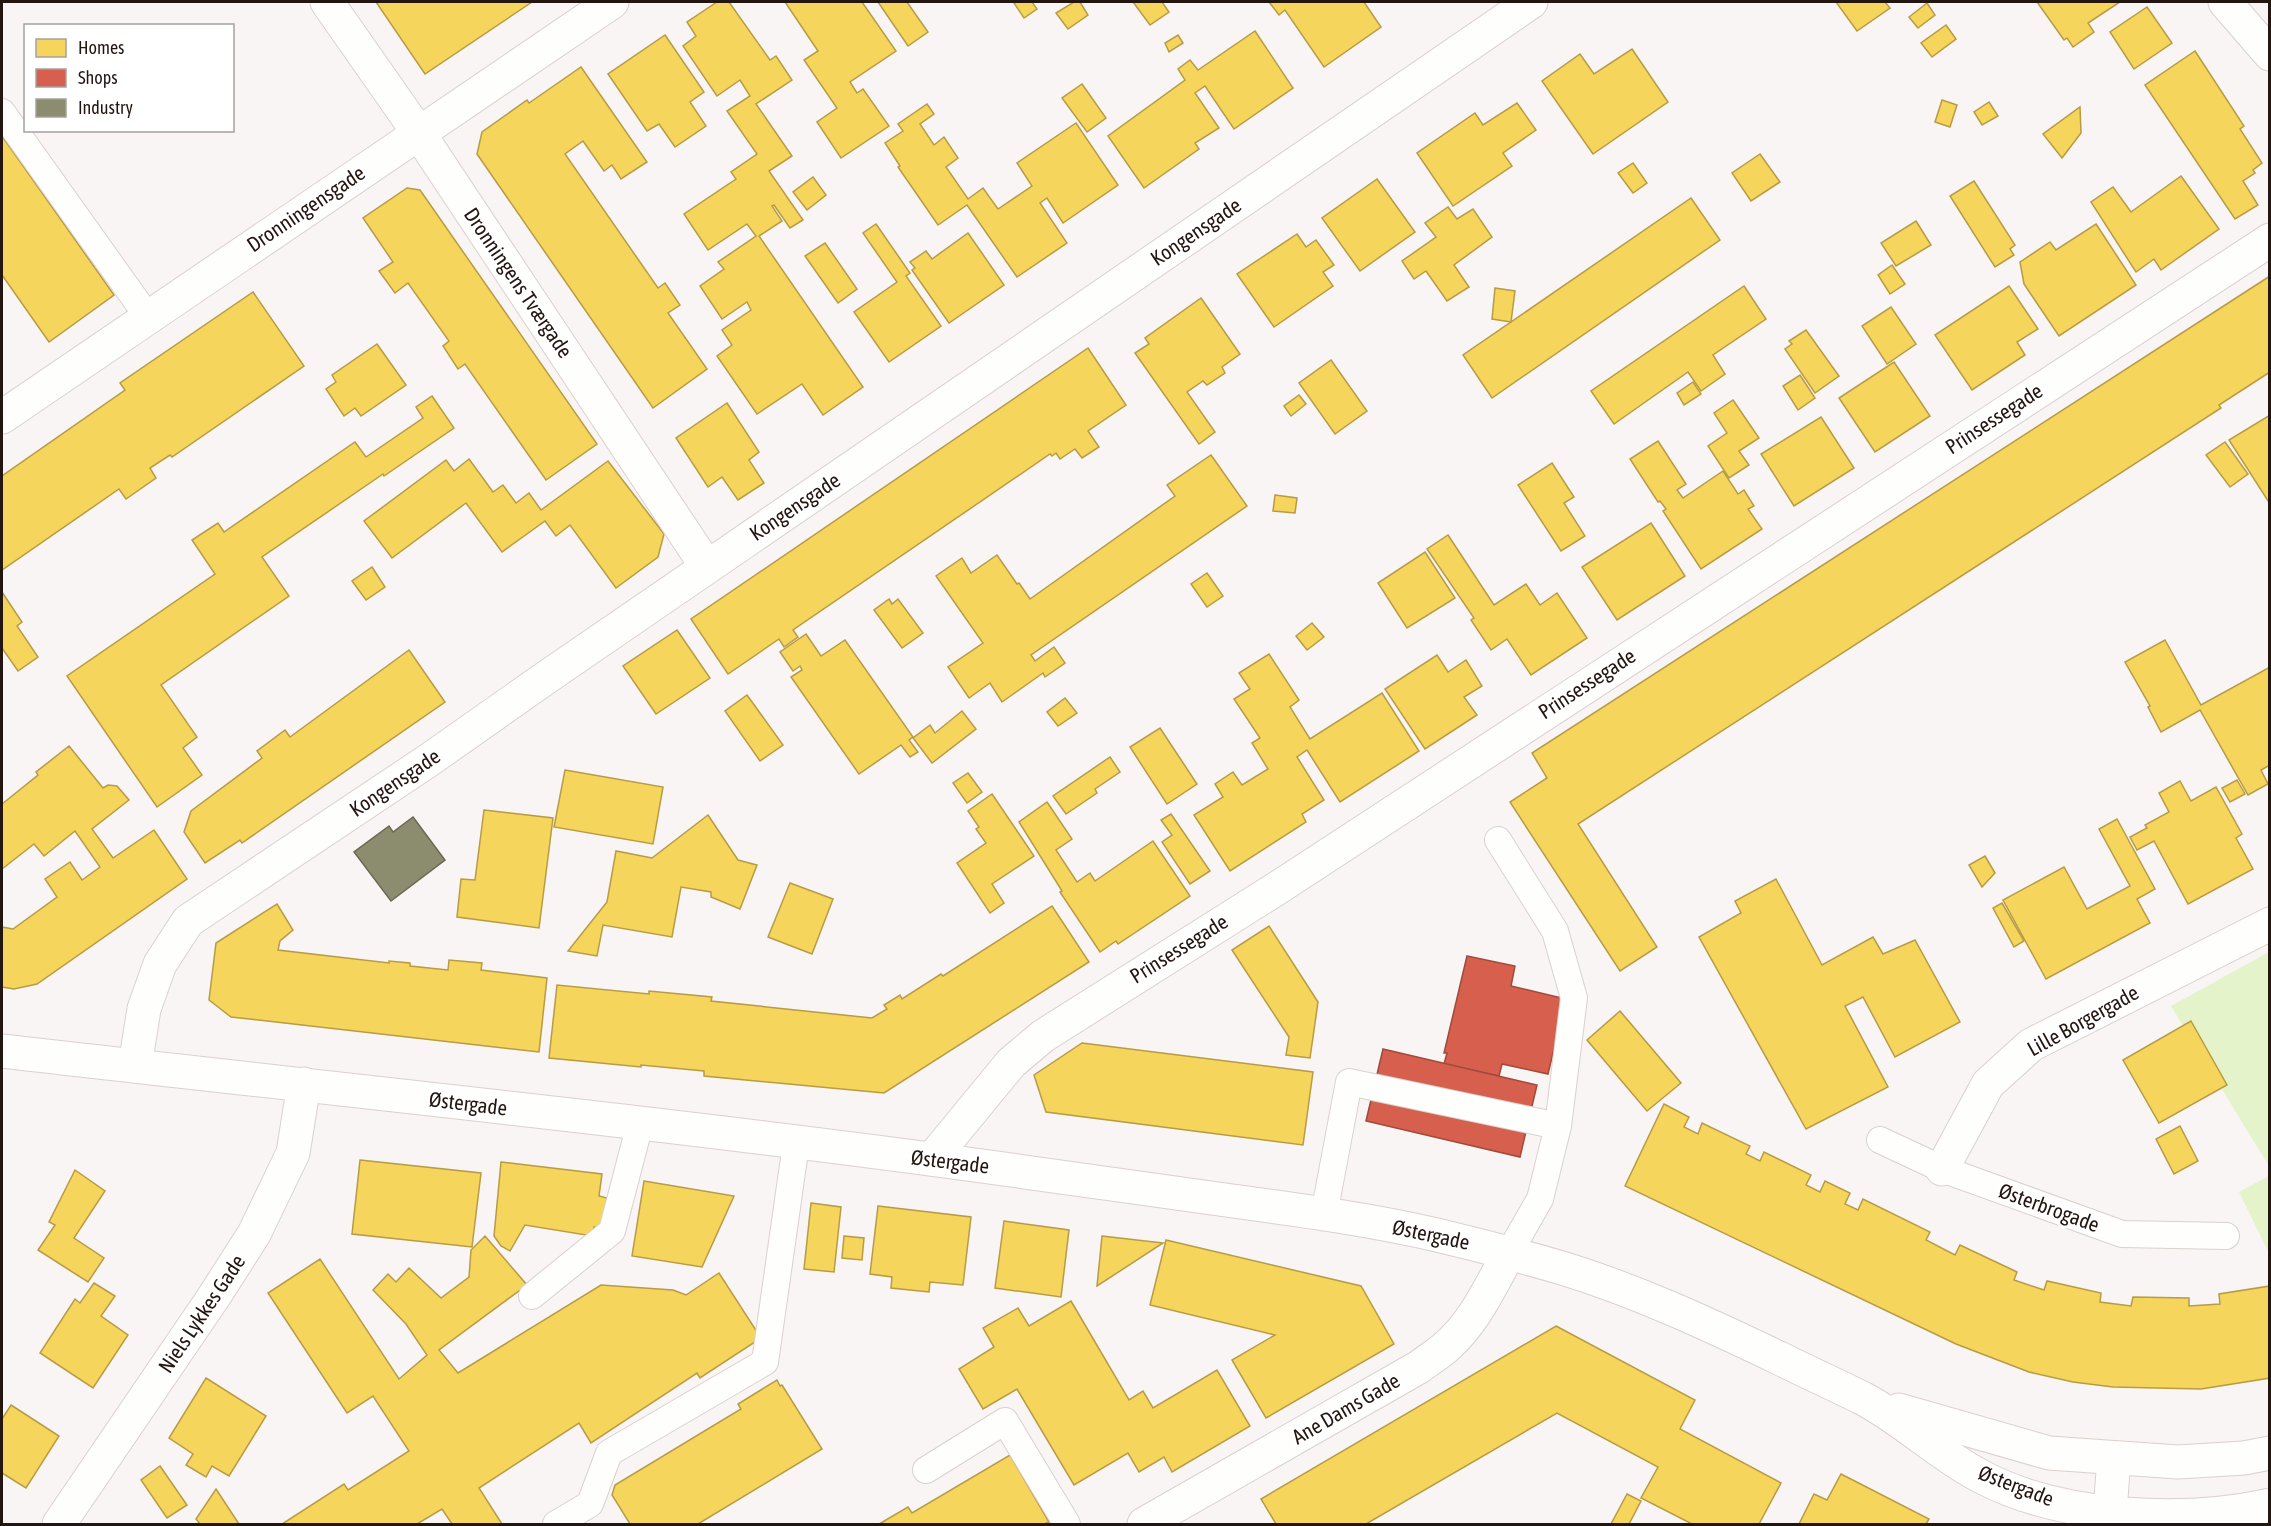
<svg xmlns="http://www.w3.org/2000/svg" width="2271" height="1526" viewBox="0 0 2271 1526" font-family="'Asap Condensed',sans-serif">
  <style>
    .green { fill: #e4f3c9 }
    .homes { fill: #f6d55c; stroke: #b79b45; stroke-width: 1.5 }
    .shops { fill: #d6604d; stroke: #a04a3b; stroke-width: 1.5 }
    .industry { fill: #8c8c6e; stroke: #6c6852; stroke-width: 1.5 }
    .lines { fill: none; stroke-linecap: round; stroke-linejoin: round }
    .lane-casing { stroke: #dad1cd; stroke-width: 28 }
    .street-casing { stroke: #dad1cd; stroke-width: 35 }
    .secondary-casing { stroke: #dad1cd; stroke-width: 35 }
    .lane { stroke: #fefefd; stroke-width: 26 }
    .street { stroke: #fefefd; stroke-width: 33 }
    .secondary { stroke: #fefefd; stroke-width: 33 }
    .labels { text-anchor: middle; stroke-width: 6; stroke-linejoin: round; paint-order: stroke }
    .street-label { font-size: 21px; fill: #231510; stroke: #fff }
  </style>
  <rect width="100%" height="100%" fill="#f9f5f4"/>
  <g class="green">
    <path d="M2269 952V1166L2171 1006Z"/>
    <path d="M2269 1176V1253L2239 1192Z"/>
  </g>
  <g class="homes">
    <path d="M376 2H532L425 74Z"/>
    <path d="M717 2H729L770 60 776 56 792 80 756 104 792 156 769 171 803 220 790 228 774 205 772 206 782 221 759 236 863 387 823 415 802 384 757 414 717 356 732 345 722 330 751 310 747 302 722 319 700 286 724 269 718 262 756 236 747 224 708 250 684 214 736 179 731 172 757 154 727 111 750 96 740 80 717 96 683 46 696 36 687 22Z"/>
    <path d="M785 2H862L896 51 850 82 857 93 863 89 889 126 841 158 817 122 837 108 804 60 818 51Z"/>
    <path d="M878 2H907L928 32 908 46Z"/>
    <path d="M1016 2H1032L1037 9 1024 18 1014 3Z"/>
    <path d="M1074 2H1080L1088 15 1068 29 1056 13Z"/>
    <path d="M1133 2H1162L1169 12 1150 25Z"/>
    <path d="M1269 2H1364L1381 27 1324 67 1285 10 1279 15Z"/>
    <path d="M1836 2H1885L1890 8 1857 31Z"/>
    <path d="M2037 2H2120L2088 23 2094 32 2073 47 2067 38 2064 40Z"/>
    <path d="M1927 3 1935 15 1918 28 1909 17Z"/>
    <path d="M2147 7 2172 43 2134 69 2110 32Z"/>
    <path d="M1946 25 1956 39 1932 57 1921 43Z"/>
    <path d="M1255 31 1293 88 1234 129 1205 86 1195 93 1219 128 1195 143 1199 149 1144 188 1108 136 1185 80 1178 69 1190 60 1198 70Z"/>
    <path d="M665 35 704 92 690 102 706 126 675 147 659 124 647 131 608 74Z"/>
    <path d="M1178 35 1183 43 1169 52 1165 43Z"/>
    <path d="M1632 49 1668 102 1593 154 1542 81 1580 54 1594 74Z"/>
    <path d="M2195 51 2244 126 2240 129 2262 163 2253 170 2255 173 2243 181 2258 205 2235 219 2145 85Z"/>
    <path d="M581 67 647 162 621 179 612 165 604 171 583 141 565 154 658 288 665 283 680 305 668 313 707 369 653 408 477 154 482 132 527 100 529 103Z"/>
    <path d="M1082 84 1106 118 1087 132 1062 98Z"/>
    <path d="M1942 100 1957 105 1950 127 1935 122Z"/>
    <path d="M1989 102 1998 116 1982 125 1974 112Z"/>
    <path d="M1517 103 1536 130 1503 153 1512 166 1453 206 1417 153 1475 113 1483 125Z"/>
    <path d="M927 104 934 114 920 124 934 145 944 137 958 158 946 167 968 199 983 188 998 209 1032 186 1017 163 1076 123 1118 185 1063 223 1047 198 1040 203 1067 243 1017 277 967 205 938 225 898 167 900 166 885 143 903 131 898 124Z"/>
    <path d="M2080 107 2081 133 2062 158 2043 134Z"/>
    <path d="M2 136 114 295 49 342 2 275Z"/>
    <path d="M1760 154 1780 182 1751 201 1732 173Z"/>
    <path d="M1633 163 1647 183 1633 193 1618 173Z"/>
    <path d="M2181 176 2219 229 2161 270 2154 259 2136 272 2091 202 2113 187 2131 212Z"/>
    <path d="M813 177 826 195 807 210 793 192Z"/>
    <path d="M1377 179 1415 232 1360 271 1322 218Z"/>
    <path d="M1974 181 2015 245 2010 249 2014 255 1995 267 1950 196Z"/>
    <path d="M407 188 420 190 597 444 546 480 465 364 458 369 443 346 449 341 408 283 395 293 379 271 393 262 363 218Z"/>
    <path d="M1691 198 1720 240 1492 398 1463 355Z"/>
    <path d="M1448 207 1457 219 1473 209 1492 237 1454 265 1469 287 1447 301 1426 271 1414 279 1402 261 1436 237 1425 223Z"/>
    <path d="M1916 221 1931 245 1896 266 1881 243Z"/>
    <path d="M876 224 910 273 906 276 941 326 889 362 854 312 897 282 863 233Z"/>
    <path d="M2096 224 2136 285 2059 336 2024 284 2020 262 2050 242 2056 250Z"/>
    <path d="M968 233 1004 285 949 323 912 270 915 268 910 262 926 251 932 259Z"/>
    <path d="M1297 234 1306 247 1316 240 1334 265 1323 272 1333 286 1274 327 1237 274Z"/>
    <path d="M825 243 857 289 838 303 805 256Z"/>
    <path d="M1892 265 1905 284 1890 294 1878 275Z"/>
    <path d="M2270 276V372L2219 405 2221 408 1578 824 1657 947 1620 971 1510 802 1547 778 1532 753Z"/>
    <path d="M1744 286 1766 319 1713 355 1725 374 1701 391 1688 372 1614 424 1591 391Z"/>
    <path d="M2009 286 2038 329 2017 342 2025 355 1972 390 1935 335Z"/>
    <path d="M1495 288 1515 291 1511 322 1492 319Z"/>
    <path d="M253 292 304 366 172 457 170 455 150 468 156 478 126 499 119 489 2 570V476L125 390 120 383Z"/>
    <path d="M1201 298 1240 354 1222 367 1225 373 1207 385 1203 381 1187 392 1215 432 1199 444 1135 353 1149 344 1145 338Z"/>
    <path d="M1891 307 1916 344 1887 364 1862 326Z"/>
    <path d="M1806 330 1839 376 1815 393 1785 349 1792 344 1789 341Z"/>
    <path d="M377 344 406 385 361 416 355 408 344 416 326 389 336 382 332 375Z"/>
    <path d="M1088 348 1126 405 1088 431 1099 447 1082 458 1075 449 1060 459 1056 453 1052 456 1050 454 793 630 798 637 784 647 779 639 728 674 691 619Z"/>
    <path d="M1331 360 1367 411 1335 434 1299 383Z"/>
    <path d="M1894 362 1930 416 1875 452 1839 398Z"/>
    <path d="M1800 375 1815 398 1798 410 1783 386Z"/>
    <path d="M1693 382 1701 394 1684 405 1677 393Z"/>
    <path d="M1299 395 1306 404 1291 416 1284 406Z"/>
    <path d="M432 396 454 428 384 476 383 474 262 557 289 596 161 685 197 737 183 748 202 775 157 807 67 676 215 574 192 540 218 523 224 532 355 442 366 457 423 418 416 407Z"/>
    <path d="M1733 400 1759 438 1739 451 1749 465 1729 478 1708 446 1727 433 1714 413Z"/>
    <path d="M727 403 759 452 749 460 764 483 738 500 722 477 708 487 676 438Z"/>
    <path d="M2270 415V504L2229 440Z"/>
    <path d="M1821 417 1854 468 1794 506 1761 454Z"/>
    <path d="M1658 441 1686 484 1677 490 1683 498 1723 471 1738 494 1744 490 1754 506 1748 509 1762 529 1701 569 1663 511 1666 509 1660 501 1658 502 1630 459Z"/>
    <path d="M2225 442 2248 474 2230 487 2206 455Z"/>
    <path d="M1211 455 1247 506 1031 655 1035 661 1054 647 1065 663 1045 677 1043 673 1002 702 990 683 969 698 948 667 983 643 936 576 962 558 971 573 997 555 1017 584 1019 583 1030 599 1175 496 1167 485Z"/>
    <path d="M469 459 493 492 503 485 516 503 529 493 541 510 608 461 664 534 658 557 616 588 570 525 556 536 545 521 502 552 466 503 392 558 364 521 446 460 454 471Z"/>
    <path d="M1552 463 1574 497 1564 503 1585 536 1561 551 1518 485Z"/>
    <path d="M1275 495 1297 498 1295 513 1273 511Z"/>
    <path d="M1651 523 1685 576 1617 620 1582 567Z"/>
    <path d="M1448 535 1494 605 1526 584 1540 605 1557 593 1587 638 1531 675 1507 639 1491 650 1471 620 1474 618 1427 549Z"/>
    <path d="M1425 552 1455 598 1407 628 1378 583Z"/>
    <path d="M372 567 385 587 366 600 352 581Z"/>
    <path d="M1207 573 1223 596 1207 607 1191 584Z"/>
    <path d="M2 592 22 622 17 626 38 657 18 671 2 648Z"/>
    <path d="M889 599 892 604 898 599 923 633 902 648 874 610Z"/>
    <path d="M1312 623 1324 637 1307 650 1296 636Z"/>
    <path d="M677 630 710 678 656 714 623 666Z"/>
    <path d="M806 634 821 656 845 640 913 737 909 740 918 752 910 757 901 745 859 774 791 677 802 670 800 666 793 671 780 652Z"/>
    <path d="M2165 640 2201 705 2270 667V765L2261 770 2268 784 2248 795 2200 710 2161 732 2148 707 2150 706 2125 662Z"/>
    <path d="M409 650 445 702 242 843 240 840 205 863 184 832 191 811 262 758 257 751 285 730 290 737Z"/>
    <path d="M1269 654 1299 700 1290 707 1310 739 1382 693 1419 751 1340 802 1307 750 1297 757 1324 800 1302 814 1306 822 1230 871 1194 815 1223 797 1215 784 1233 772 1242 785 1268 769 1252 743 1260 738 1234 699 1250 689 1239 673Z"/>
    <path d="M1437 655 1448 672 1466 660 1482 686 1464 697 1477 715 1425 749 1385 689Z"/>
    <path d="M747 695 783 745 760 761 725 711Z"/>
    <path d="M1065 698 1077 713 1058 726 1047 712Z"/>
    <path d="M962 711 976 729 932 763 913 738 930 725 935 733Z"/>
    <path d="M1160 728 1197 784 1167 804 1130 747Z"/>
    <path d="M69 746 103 788 108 785 117 786 129 800 92 829 113 858 154 830 187 879 37 984 14 989 2 987V927L13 929 57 897 45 879 70 862 82 880 100 867 75 831 44 856 34 844 2 869V804L38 775 36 772Z"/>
    <path d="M1110 757 1120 772 1095 789 1097 793 1066 814 1053 796Z"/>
    <path d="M565 770 663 787 653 844 554 827Z"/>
    <path d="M968 773 982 792 967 803 953 783Z"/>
    <path d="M2237 780 2245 794 2230 802 2222 788Z"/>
    <path d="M2180 781 2191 801 2216 787 2242 834 2236 838 2253 869 2188 904 2154 841 2137 850 2130 837 2147 828 2145 825 2169 812 2159 793Z"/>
    <path d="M992 794 1034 856 992 884 1004 903 990 913 957 863 986 843 976 829 979 827 968 811Z"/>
    <path d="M1047 802 1072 839 1056 850 1077 882 1090 873 1095 881 1153 841 1190 896 1118 944 1116 941 1100 952 1060 892 1062 891 1019 822Z"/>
    <path d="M484 810 553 818 539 928 457 917 461 879 475 880Z"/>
    <path d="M1171 814 1210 871 1190 884 1162 842 1172 835 1161 820Z"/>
    <path d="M708 815 738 860 757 865 740 909 711 897V892L681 887 672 937 603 925 597 956 568 951 607 902 616 851 652 858Z"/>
    <path d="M2117 819 2155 889 2137 899 2150 923 2046 979 2003 900 2064 867 2087 909 2130 886 2099 829Z"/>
    <path d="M1985 856 1995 873 1982 887 1969 865Z"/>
    <path d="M1776 879 1822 965 1873 937 1883 954 1915 940 1960 1022 1895 1057 1863 997 1845 1006 1888 1087 1806 1129 1699 937 1741 913 1735 901Z"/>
    <path d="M790 883 833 899 812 954 768 937Z"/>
    <path d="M2002 903 2024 941 2014 947 1993 908Z"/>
    <path d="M277 904 293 930 280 941 278 950 389 963V961L410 963V966L448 970 449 960 482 963 481 970 547 978 539 1052 231 1017 209 1000 216 943Z"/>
    <path d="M1052 906 1089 962 884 1093 704 1076V1071L641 1065V1067L549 1058 557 985 649 994V991L712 997 711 1001 872 1018 887 1009 884 1005 900 995 902 999 941 974 943 976Z"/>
    <path d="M1269 926 1318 1002 1310 1058 1286 1055 1289 1037 1232 950Z"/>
    <path d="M1620 1011 1681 1083 1647 1111 1587 1040Z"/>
    <path d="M2191 1021 2227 1085 2159 1123 2123 1060Z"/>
    <path d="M1082 1043 1313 1072 1303 1145 1046 1112 1034 1075Z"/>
    <path d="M1664 1104 1689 1117 1684 1127 1698 1134 1702 1123 1750 1146 1746 1154 1760 1161 1764 1152 1811 1175 1806 1185 1820 1192 1825 1181 1850 1193 1845 1204 1858 1210 1863 1199 1930 1232 1926 1240 1955 1255 1960 1245 2017 1272 2014 1280 2044 1290 2047 1281 2101 1293 2100 1302 2131 1306 2133 1297 2189 1298V1306L2220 1304 2219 1294 2270 1286V1378L2201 1389 2113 1387 2073 1382 2029 1372 1956 1344 1625 1186Z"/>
    <path d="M2180 1126 2198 1161 2174 1174 2156 1139Z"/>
    <path d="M360 1160 481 1173 472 1247 352 1234Z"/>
    <path d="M501 1162 602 1174 599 1196 607 1198 603 1229 594 1227 592 1236 525 1225 510 1251 501 1246 494 1236Z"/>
    <path d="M75 1170 105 1191 74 1238 104 1258 88 1282 38 1250 55 1225 49 1222Z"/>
    <path d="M644 1181 734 1196 702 1267 632 1256Z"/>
    <path d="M811 1203 841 1207 834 1272 804 1269Z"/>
    <path d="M878 1206 971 1217 963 1285 930 1282 929 1292 891 1288 892 1277 870 1274Z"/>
    <path d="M1004 1221 1069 1230 1061 1297 995 1288Z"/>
    <path d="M485 1236 527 1285 439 1350 458 1373 601 1285 673 1290 686 1295 719 1273 761 1338 700 1378 697 1373 591 1443 579 1423 479 1488 502 1524H452L442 1509 417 1524H282L344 1484 348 1490 409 1451 373 1396 347 1413 268 1293 320 1259 399 1379 427 1355 406 1324 373 1290 388 1274 396 1282 409 1268 441 1298 469 1277 471 1250Z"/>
    <path d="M844 1236 864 1238 862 1260 842 1258Z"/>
    <path d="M1102 1236 1163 1243 1097 1286Z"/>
    <path d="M1166 1240 1361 1286 1394 1344 1266 1418 1232 1360 1275 1335 1150 1305Z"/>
    <path d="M94 1283 115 1296 101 1316 128 1335 93 1388 40 1353 75 1299 80 1303Z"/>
    <path d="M1071 1301 1129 1400 1143 1391 1153 1408 1217 1370 1250 1426 1172 1472 1164 1457 1139 1472 1128 1453 1074 1485 1017 1389 983 1409 959 1369 994 1347 983 1328 1018 1308 1029 1326Z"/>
    <path d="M1556 1326 1695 1400 1680 1429 1781 1483 1759 1524H1692L1641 1498 1658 1467 1557 1413 1366 1524H1276L1261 1499Z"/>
    <path d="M206 1378 266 1416 229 1476 212 1466 206 1477 186 1465 193 1454 169 1438Z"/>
    <path d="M777 1380 780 1386 782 1385 822 1449 698 1524H630L612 1495 615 1485 741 1409 738 1404Z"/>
    <path d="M11 1405 59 1436 26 1488 2 1473V1419Z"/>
    <path d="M1010 1455 1049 1522 1044 1524H879L908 1507 912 1513Z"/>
    <path d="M160 1466 187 1505 167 1518 141 1480Z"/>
    <path d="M1841 1474 1929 1519 1926 1524H1799L1814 1494 1827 1500Z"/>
    <path d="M216 1489 239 1524H200L196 1519Z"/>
    <path d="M1627 1494 1641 1501 1629 1524H1611Z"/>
  </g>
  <g class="shops">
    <path d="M1467 956 1515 966 1511 986 1566 999 1548 1074 1502 1064 1499 1076 1444 1064 1447 1053H1444Z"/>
    <path d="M1383 1049 1537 1085 1520 1157 1366 1121Z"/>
  </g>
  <path class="industry" d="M413 817 445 860 391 901 354 852 389 826 393 832Z"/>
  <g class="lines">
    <g class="lane-casing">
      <g id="lane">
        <path d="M2 112 148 317"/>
        <path d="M1498 840 1555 931 1574 998 1558 1126"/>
        <path d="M1880 1140 1942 1169 2122 1234 2226 1236"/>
        <path d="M1324 1214 1349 1082 1558 1126 1540 1199 1509 1253"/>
        <path d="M532 1296 612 1231 640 1124"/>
        <path d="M926 1470 1005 1421 1067 1524"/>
        <path d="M556 1524 590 1504 609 1453 765 1362 796 1144"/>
      </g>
    </g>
    <g class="street-casing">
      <g id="street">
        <path d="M327 2 418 132 707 567"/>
        <path d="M2 417 612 2"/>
        <path d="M135 1066 144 1009 160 964 188 921 429 760 547 677 1531 2"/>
        <path d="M932 1159 1011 1063 1043 1036 1279 887 2270 240"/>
        <path d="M1942 1169 1988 1084 2031 1045 2270 924"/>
        <path d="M59 1524 213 1298 254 1234 293 1153 304 1084"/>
        <path d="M1144 1524 1419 1367C1428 1360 1438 1354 1446 1347 1475 1322 1491 1285 1509 1253"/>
        <path d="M2109 1524 2114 1459"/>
      </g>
    </g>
    <g class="secondary-casing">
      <g id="secondary">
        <path d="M2225 2 2270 54"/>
        <path d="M2 1051C340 1090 680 1124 1018 1171 1092 1181 1166 1192 1240 1202 1306 1211 1372 1220 1437 1235 1479 1245 1521 1256 1562 1268 1637 1291 1708 1324 1779 1358 1807 1372 1836 1385 1864 1399 1905 1421 1941 1456 1982 1477 2062 1519 2183 1524 2270 1505"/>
        <path d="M1899 1410 2049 1453 2178 1462 2244 1458 2270 1453"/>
      </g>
    </g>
    <use href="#lane" class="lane"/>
    <use href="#street" class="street"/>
    <use href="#secondary" class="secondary"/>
  </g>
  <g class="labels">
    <g class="street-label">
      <text transform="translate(306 209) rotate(-34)" y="7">Dronningensgade</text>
      <text transform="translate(1196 232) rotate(-34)" y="7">Kongensgade</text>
      <text transform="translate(518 283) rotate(56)" y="7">Dronningens Tværgade</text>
      <text transform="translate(1994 419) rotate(-33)" y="7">Prinsessegade</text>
      <text transform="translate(795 507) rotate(-34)" y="7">Kongensgade</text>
      <text transform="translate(1587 684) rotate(-33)" y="7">Prinsessegade</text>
      <text transform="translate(395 783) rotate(-34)" y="7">Kongensgade</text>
      <text transform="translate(1179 949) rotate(-32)" y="7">Prinsessegade</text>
      <text transform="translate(2083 1021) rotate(-29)" y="7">Lille Borgergade</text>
      <text transform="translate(468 1104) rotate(7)" y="7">Østergade</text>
      <text transform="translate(950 1162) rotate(7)" y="7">Østergade</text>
      <text transform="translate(2049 1208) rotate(20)" y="7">Østerbrogade</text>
      <text transform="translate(1431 1235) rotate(12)" y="7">Østergade</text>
      <text transform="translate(202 1314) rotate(-56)" y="7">Niels Lykkes Gade</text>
      <text transform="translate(1346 1409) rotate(-30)" y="7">Ane Dams Gade</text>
      <text transform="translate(2016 1486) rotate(21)" y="7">Østergade</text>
    </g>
  </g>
  <rect width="2271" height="1526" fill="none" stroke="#231510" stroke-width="6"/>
  <rect x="24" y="24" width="210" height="108" fill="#ffffff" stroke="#a7a19f" stroke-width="1.5"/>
  <rect x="36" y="39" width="30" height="18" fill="#f6d55c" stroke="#a7a19f" stroke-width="1.5"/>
  <text x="78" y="54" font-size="18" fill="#231510">Homes</text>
  <rect x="36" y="69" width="30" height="18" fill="#d6604d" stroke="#a7a19f" stroke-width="1.5"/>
  <text x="78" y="84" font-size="18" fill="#231510">Shops</text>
  <rect x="36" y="99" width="30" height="18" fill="#8c8c6e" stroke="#a7a19f" stroke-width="1.5"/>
  <text x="78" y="114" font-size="18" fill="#231510">Industry</text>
</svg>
